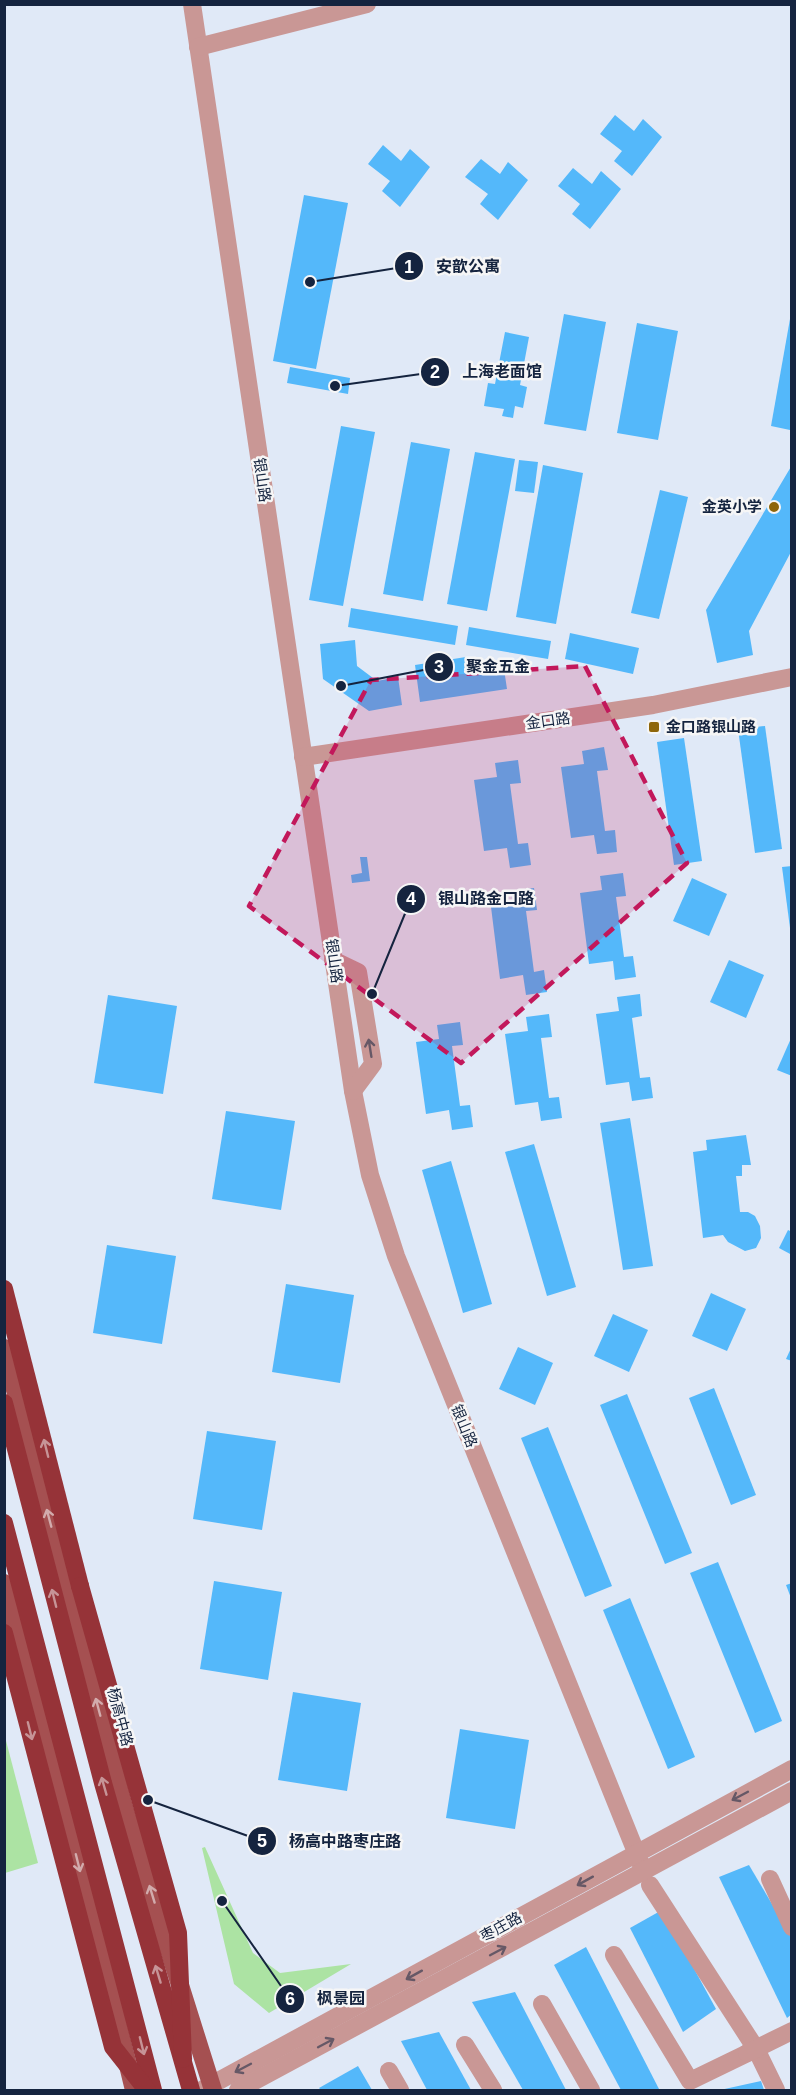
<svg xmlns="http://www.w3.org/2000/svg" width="796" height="2095" viewBox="0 0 796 2095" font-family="Arial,'Noto Sans SC',sans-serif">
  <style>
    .green { fill: #ace3a3 }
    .building { fill: #54b8fa }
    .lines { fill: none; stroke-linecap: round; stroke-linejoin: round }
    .minor { stroke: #c99795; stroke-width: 18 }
    .major { stroke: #a55051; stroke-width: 18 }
    .highway { stroke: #963338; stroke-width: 18 }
    .highway-bridge { stroke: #963338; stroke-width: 18 }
    .oneway { stroke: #665866 }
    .oneway2 { stroke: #c69497 }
    .oneway3 { stroke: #d2abac }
    .marked { fill: #c2185b; fill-opacity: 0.2; stroke: #c2185b; stroke-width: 4.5; stroke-dasharray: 12 8; stroke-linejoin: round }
    .poi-dot { fill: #8e660a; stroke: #f6f6f6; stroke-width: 2 }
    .labels { text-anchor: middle; stroke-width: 5; stroke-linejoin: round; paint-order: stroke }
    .street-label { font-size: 15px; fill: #15243f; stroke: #f6f6f6 }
    .poi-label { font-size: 15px; font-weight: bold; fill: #15243f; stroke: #f6f6f6; text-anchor: end }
    .leader { fill: none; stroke: #15243f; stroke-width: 2 }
    .callout-dot { fill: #15243f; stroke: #f6f6f6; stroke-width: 2 }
    .mark-label { font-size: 18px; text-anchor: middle; font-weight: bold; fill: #fff }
    .callout-label { font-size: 16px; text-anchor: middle; font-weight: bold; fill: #15243f; stroke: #f6f6f6; stroke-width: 5; stroke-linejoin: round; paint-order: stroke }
  </style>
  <rect width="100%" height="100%" fill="#e0e9f7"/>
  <g class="green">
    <path d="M4 1733 38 1863 5 1873H4Z"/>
    <path d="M205 1847 253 1953 280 1973 351 1964 269 2013 234 1984 202 1848Z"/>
  </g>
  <g class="building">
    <path d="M615 115 634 131 643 119 662 137 632 176 614 161 622 151 600 134Z"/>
    <path d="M383 145 401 161 410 149 430 167 400 207 382 191 390 181 368 164Z"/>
    <path d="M481 159 500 174 508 162 528 180 498 220 480 204 488 194 465 177Z"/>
    <path d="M573 168 592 184 601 171 621 189 590 229 572 214 580 204 558 186Z"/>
    <path d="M304 195 348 203 316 369 273 361Z"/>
    <path d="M564 314 606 322 586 431 544 424Z"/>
    <path d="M790 319 792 422 790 430 771 426Z"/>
    <path d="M637 323 678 331 658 440 617 433Z"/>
    <path d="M505 332 529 337 520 385 527 387 523 408 515 406 513 418 502 416 504 409 484 406 488 383 495 384Z"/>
    <path d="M290 367 350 378 348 394 287 383Z"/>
    <path d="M341 426 375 432 343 606 309 600Z"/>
    <path d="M411 442 450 449 423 601 383 594Z"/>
    <path d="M475 452 515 459 487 611 447 604Z"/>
    <path d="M519 460 538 462 534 493 515 491Z"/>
    <path d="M543 465 583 473 556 624 516 617Z"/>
    <path d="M792 465V550L749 631 753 655 717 663 706 610Z"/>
    <path d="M660 490 688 497 659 619 631 613Z"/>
    <path d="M351 608 458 626 455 645 348 627Z"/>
    <path d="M469 627 551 641 548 659 466 645Z"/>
    <path d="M570 633 639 648 633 674 565 659Z"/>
    <path d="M355 640 357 666 377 681 398 677 402 705 369 711 323 679 320 644Z"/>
    <path d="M466 657 467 666 488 663 489 671 504 669 507 689 420 702 415 665Z"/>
    <path d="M765 726 782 849 755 853 738 729Z"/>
    <path d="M684 738 702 861 674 865 657 742Z"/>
    <path d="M604 747 608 770 597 771 605 831 615 830 617 852 597 854 594 835 571 838 561 767 584 764 582 751Z"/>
    <path d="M518 760 521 783 510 784 518 844 528 843 531 865 510 868 507 848 484 851 474 780 497 777 495 763Z"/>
    <path d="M360 857H367L370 881 352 883 351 875 362 873Z"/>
    <path d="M792 866V928H790L782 867Z"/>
    <path d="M623 873 626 896 616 897 624 957 633 956 636 977 615 980 613 961 589 964 580 893 602 890 600 876Z"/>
    <path d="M692 878 727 894 709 936 673 921Z"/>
    <path d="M534 888 537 910 526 911 534 972 544 970 547 992 526 995 523 975 500 979 491 907 513 904 511 891Z"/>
    <path d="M729 960 764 975 746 1018 710 1002Z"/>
    <path d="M640 994 642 1016 632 1018 640 1078 650 1077 653 1098 632 1101 629 1082 606 1085 596 1014 619 1011 617 997Z"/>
    <path d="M108 995 177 1006 163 1094 94 1083Z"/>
    <path d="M549 1014 552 1037 541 1038 549 1098 559 1097 562 1118 541 1121 538 1102 515 1105 505 1034 528 1031 526 1017Z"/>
    <path d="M460 1022 463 1045 452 1046 460 1106 470 1105 473 1127 452 1130 449 1110 426 1114 416 1042 439 1039 437 1025Z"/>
    <path d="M792 1036V1076L777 1070Z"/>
    <path d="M226 1111 295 1121 281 1210 212 1199Z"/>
    <path d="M630 1118 653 1266 623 1270 600 1123Z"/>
    <path d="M746 1135 751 1165H742V1176H736L740 1212H748L755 1216 760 1226 761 1238 756 1248 745 1251 728 1242 723 1235 703 1238 693 1152 707 1150 706 1140Z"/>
    <path d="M534 1144 576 1287 547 1296 505 1152Z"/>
    <path d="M451 1161 492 1304 463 1313 422 1170Z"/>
    <path d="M788 1230 792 1232V1255L779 1248Z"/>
    <path d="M107 1245 176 1256 162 1344 93 1333Z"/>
    <path d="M286 1284 354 1295 340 1383 272 1372Z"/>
    <path d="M711 1293 746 1309 727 1351 692 1336Z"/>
    <path d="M613 1314 648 1330 629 1372 594 1356Z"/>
    <path d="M792 1346V1361L786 1359Z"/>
    <path d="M518 1347 553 1363 535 1405 499 1389Z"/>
    <path d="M714 1388 756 1495 731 1505 689 1398Z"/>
    <path d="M627 1394 692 1553 665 1564 600 1405Z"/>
    <path d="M548 1427 612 1586 585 1597 521 1438Z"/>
    <path d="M207 1431 276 1441 262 1530 193 1519Z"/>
    <path d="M718 1562 782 1721 755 1733 690 1573Z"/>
    <path d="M214 1581 282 1592 268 1680 200 1669Z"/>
    <path d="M792 1583V1598H791L786 1585Z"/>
    <path d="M630 1598 695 1757 668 1769 603 1610Z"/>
    <path d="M293 1692 361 1703 347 1791 278 1780Z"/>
    <path d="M460 1729 529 1740 515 1829 446 1818Z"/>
    <path d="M749 1865 792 1938V2014L787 2018 719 1877Z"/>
    <path d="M662 1910 716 2009 683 2032 630 1928Z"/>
    <path d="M586 1947 659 2089 656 2090H621L554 1965Z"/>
    <path d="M515 1992 566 2090H523L472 2002Z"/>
    <path d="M439 2032 471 2090H427L401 2041Z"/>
    <path d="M358 2066 372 2090H321L319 2088Z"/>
    <path d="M761 2081 764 2090H720Z"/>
  </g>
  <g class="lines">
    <g class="minor">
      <path d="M192 4 353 1091 370 1175 396 1256 644 1872"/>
      <path d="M198 47 367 4"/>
      <path d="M303 757 653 705 792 677"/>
      <path d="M333 960 358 972 373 1064 353 1091"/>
      <path d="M770 1879 792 1927"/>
      <path d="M614 1955 690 2081 756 2049 650 1885"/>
      <path d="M542 2004 591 2090"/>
      <path d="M465 2045 493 2090"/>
      <path d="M756 2049 776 2090"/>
      <path d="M747 2053 792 2031"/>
      <path d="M389 2071 400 2090"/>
      <path d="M202 2090 792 1769"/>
      <path d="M238 2090 792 1791"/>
    </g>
    <g class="major">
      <path d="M4 1348 124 1807 213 2090"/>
      <path d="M4 1583 67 1817 134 2090"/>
    </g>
    <g class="highway">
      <path d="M4 1289 80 1586"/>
      <path d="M4 1403 103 1783 191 2090"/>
      <path d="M4 1523 153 2090"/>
    </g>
    <g class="highway-bridge">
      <path d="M80 1586 178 1933 183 2059"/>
      <path d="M4 1633 113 2047 147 2090"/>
    </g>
  </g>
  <defs><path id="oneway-shaft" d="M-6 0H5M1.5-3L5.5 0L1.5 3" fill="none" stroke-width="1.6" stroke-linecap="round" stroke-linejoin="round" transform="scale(1.5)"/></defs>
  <g class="oneway">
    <use href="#oneway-shaft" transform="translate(370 1048) rotate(-99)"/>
    <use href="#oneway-shaft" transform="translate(740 1796) rotate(152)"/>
    <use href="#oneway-shaft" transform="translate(585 1881) rotate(151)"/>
    <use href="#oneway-shaft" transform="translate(498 1951) rotate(-28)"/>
    <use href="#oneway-shaft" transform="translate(414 1975) rotate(151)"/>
    <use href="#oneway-shaft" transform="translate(326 2043) rotate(-28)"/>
    <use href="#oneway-shaft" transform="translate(243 2068) rotate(152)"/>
  </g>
  <g class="oneway2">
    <use href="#oneway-shaft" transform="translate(46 1448) rotate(-104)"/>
    <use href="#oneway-shaft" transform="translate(54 1598) rotate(-104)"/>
    <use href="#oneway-shaft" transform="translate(30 1731) rotate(76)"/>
    <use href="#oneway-shaft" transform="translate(104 1786) rotate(-106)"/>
    <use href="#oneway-shaft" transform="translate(158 1974) rotate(-107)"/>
    <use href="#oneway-shaft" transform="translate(142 2046) rotate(76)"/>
  </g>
  <g class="oneway3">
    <use href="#oneway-shaft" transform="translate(49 1518) rotate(-105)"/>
    <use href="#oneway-shaft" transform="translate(98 1707) rotate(-105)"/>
    <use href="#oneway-shaft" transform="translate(78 1863) rotate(76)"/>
    <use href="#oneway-shaft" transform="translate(152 1894) rotate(-107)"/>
  </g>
  <path class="marked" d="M585 666 687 863 461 1063 249 906 371 680Z"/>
  <g class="poi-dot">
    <circle cx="774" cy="507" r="6"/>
    <rect x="648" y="721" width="12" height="12" rx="3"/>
  </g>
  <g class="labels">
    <g class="street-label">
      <text transform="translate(262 480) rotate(82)" y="5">银山路</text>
      <text transform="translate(548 721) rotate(-8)" y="5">金口路</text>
      <text transform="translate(334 961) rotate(82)" y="5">银山路</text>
      <text transform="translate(464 1426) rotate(68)" y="5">银山路</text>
      <text transform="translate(120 1717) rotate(75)" y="5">杨高中路</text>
      <text transform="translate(501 1927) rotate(-29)" y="5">枣庄路</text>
    </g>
    <g class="poi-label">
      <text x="762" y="512">金英小学</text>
      <text x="666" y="732" text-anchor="start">金口路银山路</text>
    </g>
  </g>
  <path class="leader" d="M310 282L409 266M335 386L435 372M341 686L439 667M372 994L411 899M148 1800L262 1841M222 1901L290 1999"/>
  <g class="callout-dot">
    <circle cx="310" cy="282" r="6"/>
    <circle cx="335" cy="386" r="6"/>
    <circle cx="341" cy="686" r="6"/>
    <circle cx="372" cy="994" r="6"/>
    <circle cx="148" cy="1800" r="6"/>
    <circle cx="222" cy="1901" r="6"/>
    <circle cx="409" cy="266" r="15"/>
    <circle cx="435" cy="372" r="15"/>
    <circle cx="439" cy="667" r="15"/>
    <circle cx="411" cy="899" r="15"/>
    <circle cx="262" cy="1841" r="15"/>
    <circle cx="290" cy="1999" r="15"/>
  </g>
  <g class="mark-label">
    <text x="409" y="273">1</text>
    <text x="435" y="378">2</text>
    <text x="439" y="673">3</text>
    <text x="411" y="905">4</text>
    <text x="262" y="1847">5</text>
    <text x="290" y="2005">6</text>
  </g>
  <g class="callout-label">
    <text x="468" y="272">安歆公寓</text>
    <text x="502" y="377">上海老面馆</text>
    <text x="498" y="672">聚金五金</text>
    <text x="486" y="904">银山路金口路</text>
    <text x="345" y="1847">杨高中路枣庄路</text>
    <text x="341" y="2004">枫景园</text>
  </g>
  <rect width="796" height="2095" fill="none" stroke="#15243f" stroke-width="12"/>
</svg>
